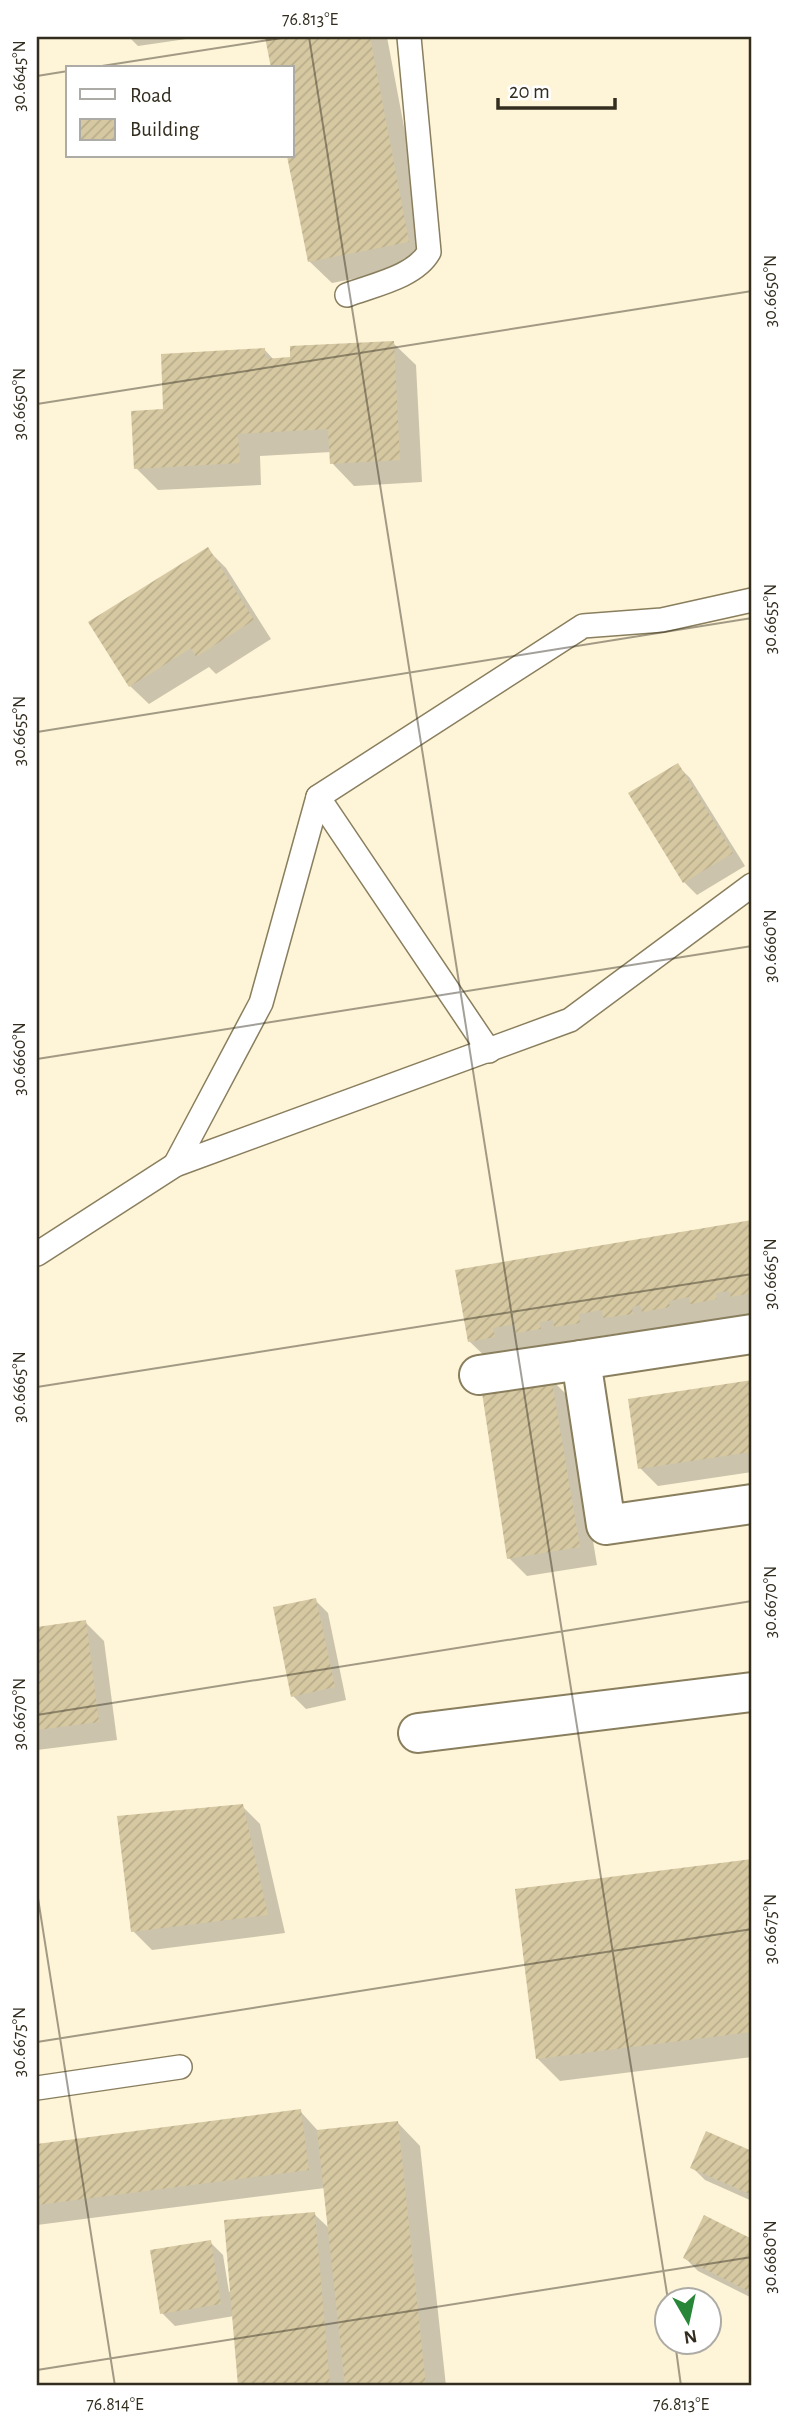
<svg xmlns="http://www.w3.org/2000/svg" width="789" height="2423" viewBox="0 0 789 2423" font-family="'Alegreya Sans',sans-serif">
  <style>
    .shadow { fill: #0003 }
    .building { fill: url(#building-hatch) }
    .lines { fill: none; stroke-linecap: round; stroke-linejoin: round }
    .lane-casing { stroke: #897e5d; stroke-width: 26 }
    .street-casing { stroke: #897e5d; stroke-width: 42 }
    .lane { stroke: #fff; stroke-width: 23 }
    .street { stroke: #fff; stroke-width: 38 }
    .ticks { fill: none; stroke: #322d1f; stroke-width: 2; stroke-opacity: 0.45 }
    .neatline { fill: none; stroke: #322d1f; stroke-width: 2.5 }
    .ticks-label { font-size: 18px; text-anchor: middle; fill: #322d1f }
  </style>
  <defs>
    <pattern id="building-hatch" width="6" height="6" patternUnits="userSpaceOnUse" patternTransform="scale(1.75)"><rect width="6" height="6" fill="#d6c9a2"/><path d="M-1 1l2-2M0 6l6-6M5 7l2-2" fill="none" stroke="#b8ad8b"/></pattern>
  </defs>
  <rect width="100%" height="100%" fill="#fef4d7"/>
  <g class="shadow">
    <path d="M129 37H200L138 46Z"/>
    <path d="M267 37H387L430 264 332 283 309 261 289 156H292V68H273Z"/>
    <path d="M393 343 416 365 422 482 354 486 332 463 331 452 260 456 261 485 158 490 136 468 165 411 264 349 274 360Z"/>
    <path d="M208 550 226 568 271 639 216 674 209 667 149 704 130 686Z"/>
    <path d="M677 765 690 778 745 866 697 895 684 882Z"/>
    <path d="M752 1221V1316L738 1315 739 1321 714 1325 709 1320 690 1323 691 1329 666 1334 660 1328 653 1329 654 1336 628 1340 620 1333 601 1336 602 1345 541 1355 533 1347 515 1350 516 1359 492 1363 469 1341 457 1271Z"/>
    <path d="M550 1378 569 1397 597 1565 527 1576 509 1558Z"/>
    <path d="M752 1382V1472L658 1486 640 1468 630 1400Z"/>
    <path d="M315 1600 328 1613 346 1700 306 1709 293 1696Z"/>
    <path d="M85 1622 104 1641 117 1740 37 1750V1628Z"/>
    <path d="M242 1806 260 1824 285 1933 152 1950 133 1931Z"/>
    <path d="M752 1861V2057L560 2081 538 2059 517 1890Z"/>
    <path d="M300 2111 319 2132 398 2123 420 2146 446 2386H240L234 2316 175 2326 162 2313 210 2242 223 2255 229 2292 314 2214 330 2229 325 2188 37 2225V2146Z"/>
    <path d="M707 2133 752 2153V2201L705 2180 692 2167Z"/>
    <path d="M705 2217 752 2241V2298L698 2271 685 2258Z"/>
  </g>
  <g class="building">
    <path d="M265 37H370L409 242 308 262 287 156H292V68H271Z"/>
    <path d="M394 341 400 460 330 464 328 429 238 434 240 463 134 469 131 411 163 409 161 354 265 348V359L290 357V346Z"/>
    <path d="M208 547 254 620 196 657 191 648 129 687 88 622Z"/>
    <path d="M678 763 733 853 683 883 628 793Z"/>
    <path d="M752 1220V1293L731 1297 729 1291 716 1293 717 1299 690 1304 689 1297 669 1301 670 1307 642 1312 640 1305 632 1307 633 1314 603 1318 602 1310 579 1314 580 1323 554 1327 553 1320 540 1322 541 1329 516 1333 515 1324 493 1328 495 1337 468 1342 455 1270Z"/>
    <path d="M551 1376 580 1547 507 1559 481 1386Z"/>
    <path d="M752 1380V1452L638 1469 628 1399Z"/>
    <path d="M316 1598 335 1687 291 1697 273 1607Z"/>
    <path d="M86 1620 99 1722 37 1730V1627Z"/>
    <path d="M243 1804 268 1915 131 1932 117 1816Z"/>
    <path d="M752 1859V2032L536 2059 515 1889Z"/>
    <path d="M301 2109 309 2170 37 2205V2144Z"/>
    <path d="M398 2121 426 2386H345L317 2130Z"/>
    <path d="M706 2131 752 2151V2195L690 2168Z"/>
    <path d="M315 2212 330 2386H238L224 2220Z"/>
    <path d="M704 2215 752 2239V2293L683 2258Z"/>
    <path d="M211 2240 221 2304 160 2314 150 2250Z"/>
  </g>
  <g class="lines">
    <g class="lane-casing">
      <g id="lane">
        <path d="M347 295C373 285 415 277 429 252L409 37"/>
        <path d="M318 797 489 1051"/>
        <path d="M175 1165 261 1003 318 797 583 626 662 620 752 600"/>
        <path d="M37 1254 175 1165 570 1020 752 885"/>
        <path d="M37 2088 180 2067"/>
      </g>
    </g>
    <g class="street-casing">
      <g id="street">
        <path d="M752 1334 581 1360 606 1525 752 1504"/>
        <path d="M479 1375 581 1360"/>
        <path d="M418 1733 752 1692"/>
      </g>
    </g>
    <use href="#lane" class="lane"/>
    <use href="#street" class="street"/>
  </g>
  <path class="ticks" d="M309 37 668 2300M89 68 288 37M37 76 68 71M37 404 752 291M37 732 752 618M37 1059 752 946M37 1387 752 1274M37 1715 752 1601M37 1892 115 2386M37 2042 752 1929M675 2342 681 2386M37 2370 752 2257"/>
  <rect width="789" height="2423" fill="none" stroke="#ffffff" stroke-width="77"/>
  <rect x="66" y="66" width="228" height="91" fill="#ffffff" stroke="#adaba5" stroke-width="2"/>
  <rect x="80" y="89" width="35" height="10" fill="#ffffff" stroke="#adaba5" stroke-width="2"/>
  <text x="130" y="102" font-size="21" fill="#322d1f">Road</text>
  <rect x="80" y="119" width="35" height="21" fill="url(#building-hatch)" stroke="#adaba5" stroke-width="2"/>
  <text x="130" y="136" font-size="21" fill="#322d1f">Building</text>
  <g transform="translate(688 2321) rotate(171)"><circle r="33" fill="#ffffff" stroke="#adaba5" stroke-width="2"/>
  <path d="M0-5L12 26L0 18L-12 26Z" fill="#288638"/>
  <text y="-10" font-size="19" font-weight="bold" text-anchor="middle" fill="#322d1f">N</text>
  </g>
  <path d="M498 98v10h117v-10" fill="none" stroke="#322d1f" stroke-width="3.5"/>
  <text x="509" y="98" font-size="21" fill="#322d1f" stroke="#ffffff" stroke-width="5" paint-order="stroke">20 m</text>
  <rect x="38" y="38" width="712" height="2346" class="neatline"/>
  <g class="ticks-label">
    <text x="310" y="25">76.813°E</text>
    <text transform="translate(19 76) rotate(-90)" y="6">30.6645°N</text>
    <text transform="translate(770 291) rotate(-90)" y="6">30.6650°N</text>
    <text transform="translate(19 404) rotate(-90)" y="6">30.6650°N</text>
    <text transform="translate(770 619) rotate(-90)" y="6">30.6655°N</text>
    <text transform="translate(19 731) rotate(-90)" y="6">30.6655°N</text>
    <text transform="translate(770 946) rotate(-90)" y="6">30.6660°N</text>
    <text transform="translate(19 1059) rotate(-90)" y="6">30.6660°N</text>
    <text transform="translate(770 1274) rotate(-90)" y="6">30.6665°N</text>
    <text transform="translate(19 1387) rotate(-90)" y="6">30.6665°N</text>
    <text transform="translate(770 1602) rotate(-90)" y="6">30.6670°N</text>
    <text transform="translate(19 1714) rotate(-90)" y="6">30.6670°N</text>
    <text transform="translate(770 1929) rotate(-90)" y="6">30.6675°N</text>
    <text transform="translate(19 2042) rotate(-90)" y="6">30.6675°N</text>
    <text transform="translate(770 2257) rotate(-90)" y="6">30.6680°N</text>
    <text x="115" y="2410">76.814°E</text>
    <text x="681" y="2410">76.813°E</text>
  </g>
</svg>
